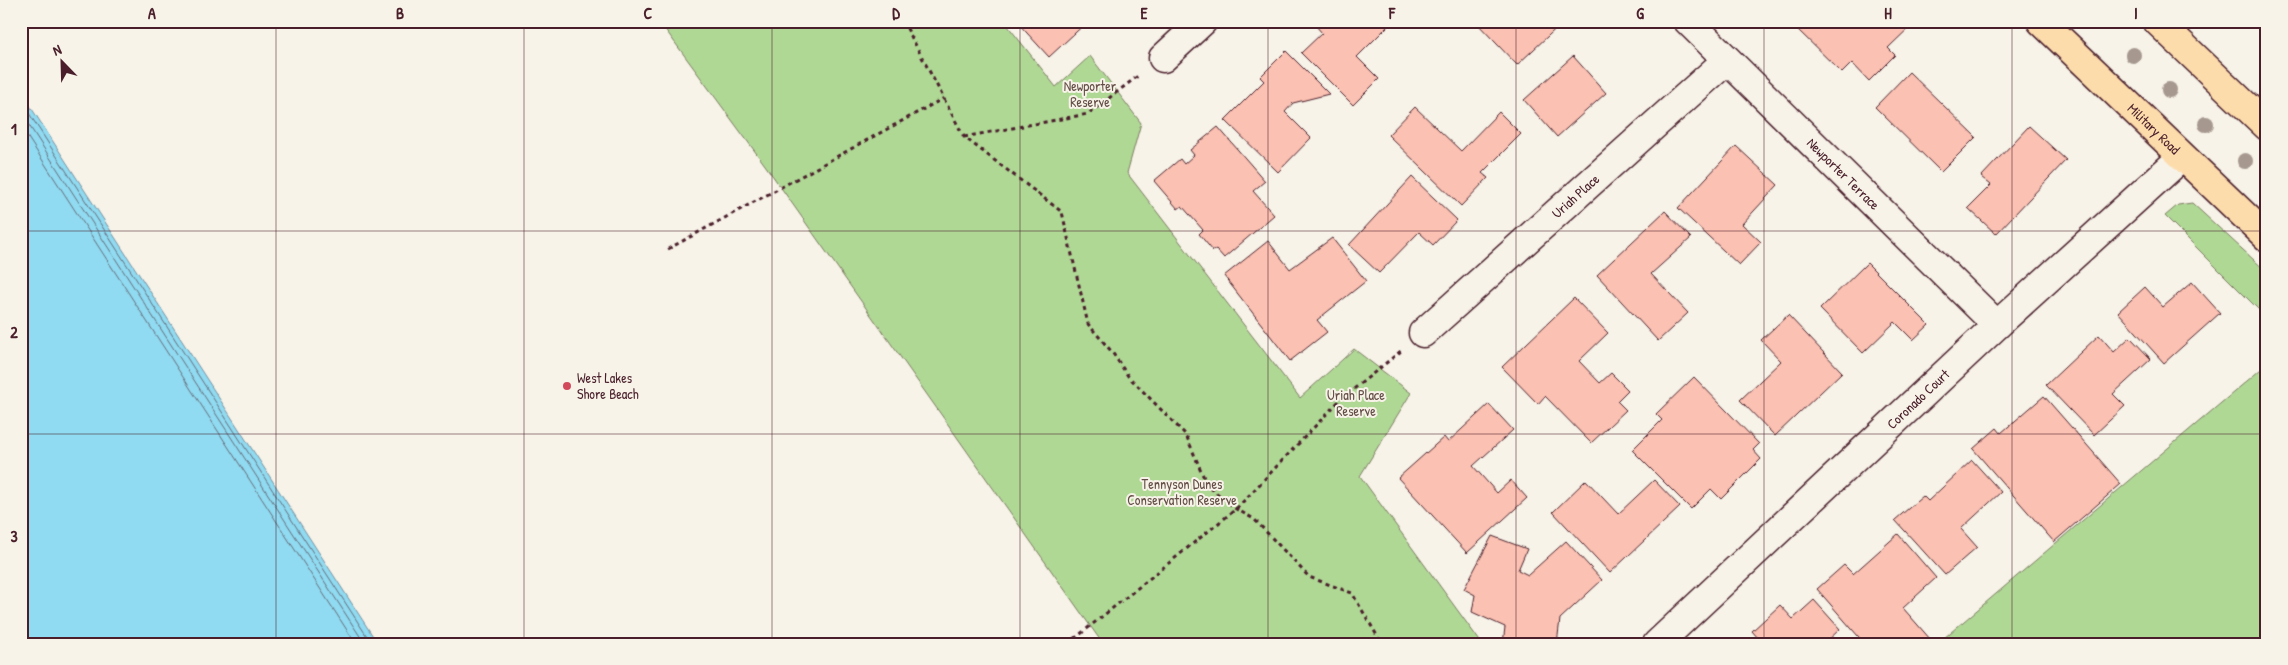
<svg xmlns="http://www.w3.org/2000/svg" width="2288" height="665" viewBox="0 0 2288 665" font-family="'Patrick Hand',sans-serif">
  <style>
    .green { fill: #afd895; stroke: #7c7c60 }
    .water { fill: #90dbf1; stroke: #7490a2 }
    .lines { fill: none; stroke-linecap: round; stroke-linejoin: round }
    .shore { stroke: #666a7a; stroke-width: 1 }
    .building { fill: #fbc1b2; stroke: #4a1f2b }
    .minor-casing { stroke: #4a1f2b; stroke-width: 31 }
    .major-casing { stroke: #4a1f2b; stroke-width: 31 }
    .path { stroke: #4a1f2b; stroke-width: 3; stroke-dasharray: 4 4; stroke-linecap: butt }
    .minor { stroke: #f7f3e8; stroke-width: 28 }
    .major { stroke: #fddcac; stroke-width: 28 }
    .tree { fill: #a6988f }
    .grid { fill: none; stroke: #4a1f2b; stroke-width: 1; stroke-opacity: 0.55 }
    .poi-dot { fill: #d1495b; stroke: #f7f3e8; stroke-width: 2 }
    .labels { text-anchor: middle; stroke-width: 4; stroke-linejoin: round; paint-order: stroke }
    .park-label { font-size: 14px; fill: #634d46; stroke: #f7f3e8 }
    .street-label { font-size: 14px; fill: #4a1f2b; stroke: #f7f3e8 }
    .poi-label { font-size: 14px; fill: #4a1f2b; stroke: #f7f3e8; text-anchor: start }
    .neatline { fill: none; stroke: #4a1f2b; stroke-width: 2 }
    .grid-label { font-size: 16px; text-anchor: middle; font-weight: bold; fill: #4a1f2b }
  </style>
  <rect width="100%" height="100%" fill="#f7f3e8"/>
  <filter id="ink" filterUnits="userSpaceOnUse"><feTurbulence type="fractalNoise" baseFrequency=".02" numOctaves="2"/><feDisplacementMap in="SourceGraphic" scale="10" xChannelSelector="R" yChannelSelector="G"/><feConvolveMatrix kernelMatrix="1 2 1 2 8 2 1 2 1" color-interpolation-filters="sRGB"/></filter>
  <g filter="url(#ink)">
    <g class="green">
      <path d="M659 21H1004L1056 87 1090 56 1141 123 1127 173 1300 398 1354 349 1411 393 1360 476 1482 644H1103L765 165Z"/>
      <path d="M2192 203 2267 272V318L2165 216 2178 205Z"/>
      <path d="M2267 364V644H1937Z"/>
    </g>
    <path class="water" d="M21 92 378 644H21Z"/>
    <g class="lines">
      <g class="shore">
        <path d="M21 101 372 644"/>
        <path d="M21 113 365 644"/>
        <path d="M21 127 356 644"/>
      </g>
    </g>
    <g class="building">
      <path d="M1016 21H1088L1049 57Z"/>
      <path d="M1321 21H1393L1357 57 1379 79 1353 105 1301 53 1322 33 1316 26Z"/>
      <path d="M1475 21H1564L1517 65Z"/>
      <path d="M1800 21H1916L1888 48 1895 55 1869 81 1852 63 1842 73 1795 27Z"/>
      <path d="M1286 51 1329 94 1293 103 1285 112 1311 138 1278 172 1225 120 1264 81 1260 77Z"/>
      <path d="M1573 56 1606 93 1557 137 1524 100Z"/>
      <path d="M1909 72 1976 137 1941 172 1875 107Z"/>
      <path d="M1415 107 1461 151 1499 112 1521 134 1482 173 1488 178 1461 206 1388 135Z"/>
      <path d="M2029 126 2066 160 1996 234 1968 208 1991 185 1981 177Z"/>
      <path d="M1218 127 1265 181 1253 191 1274 215 1224 258 1216 249 1213 251 1199 234 1203 230 1182 206 1178 209 1154 181 1180 159 1184 164 1194 155 1190 150Z"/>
      <path d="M1736 146 1778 185 1742 224 1761 242 1739 265 1678 208Z"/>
      <path d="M1412 177 1457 220 1433 245 1419 232 1379 273 1349 245Z"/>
      <path d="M1665 211 1691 238 1651 274 1688 313 1658 341 1597 275Z"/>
      <path d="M1332 238 1366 281 1317 320 1327 332 1290 361 1224 276 1268 241 1290 269Z"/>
      <path d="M1867 263 1929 325 1913 340 1895 322 1863 353 1820 309Z"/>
      <path d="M2192 282 2220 313 2164 363 2118 312 2145 287 2163 307Z"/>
      <path d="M1574 298 1608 333 1579 361 1600 383 1611 373 1628 390 1617 401 1626 410 1591 443 1545 396 1538 404 1502 367Z"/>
      <path d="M1788 315 1842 372 1775 436 1740 400 1781 361 1761 340Z"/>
      <path d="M2099 335 2114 352 2130 337 2151 359 2113 394 2125 406 2094 435 2046 385Z"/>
      <path d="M1694 377 1759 444 1753 450 1761 459 1721 499 1711 489 1691 509 1632 450 1662 420 1656 414Z"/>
      <path d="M2044 396 2121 484 2054 542 1973 449 1997 428 2001 433Z"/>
      <path d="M1489 404 1513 430 1473 466 1497 493 1511 480 1527 498 1467 553 1398 478 1444 437 1448 442Z"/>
      <path d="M1972 460 2001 492 1961 529 1977 547 1945 575 1895 520 1923 496 1928 501Z"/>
      <path d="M1586 480 1618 514 1654 480 1680 507 1610 573 1553 512Z"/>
      <path d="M1898 534 1936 578 1903 608 1931 640 1927 644H1865L1817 589 1844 565 1853 574Z"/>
      <path d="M1492 536 1527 549 1518 570 1528 575 1566 541 1602 580 1560 619 1557 644H1503L1505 627 1472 612 1475 595 1464 589Z"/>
      <path d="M1814 600 1840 629 1824 644H1751L1758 638 1752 631 1780 605 1793 619Z"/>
    </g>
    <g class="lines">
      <g class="minor-casing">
        <g id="minor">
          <path id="s1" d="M1688 21 1997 325"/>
          <path d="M1163 58 1203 21"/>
          <path id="s2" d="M1423 333 1727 60"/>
          <path id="s3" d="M1657 644 1997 325 2182 157"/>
        </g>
      </g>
      <g class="major-casing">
        <g id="major">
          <path id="s4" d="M2041 21 2267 237"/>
          <path d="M2157 21 2267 126"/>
        </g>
      </g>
      <g class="path">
        <path d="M903 21 964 137 1062 212 1088 324 1112 352 1128 376 1186 435 1207 485 1236 509 1254 519 1309 577 1352 593 1382 644"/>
        <path d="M964 137 1088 114 1138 76"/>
        <path d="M668 249 944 98"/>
        <path d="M1068 644 1236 509 1340 400 1401 351"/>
      </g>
      <use href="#minor" class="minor"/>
      <use href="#major" class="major"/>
    </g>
    <g class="tree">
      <circle cx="2133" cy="55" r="8"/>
      <circle cx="2169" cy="90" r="8"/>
      <circle cx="2206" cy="124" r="8"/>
      <circle cx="2245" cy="161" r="8"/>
    </g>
  </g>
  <path class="grid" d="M276 21V644M524 21V644M772 21V644M1020 21V644M1268 21V644M1516 21V644M1764 21V644M2012 21V644M21 231H2267M21 434H2267"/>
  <circle class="poi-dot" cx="567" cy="386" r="5"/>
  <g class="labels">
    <g class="park-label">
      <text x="1090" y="91">Newporter<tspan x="1090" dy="16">Reserve</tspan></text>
      <text x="1356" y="400">Uriah Place<tspan x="1356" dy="16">Reserve</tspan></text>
      <text x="1182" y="489">Tennyson Dunes<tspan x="1182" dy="16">Conservation Reserve</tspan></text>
    </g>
    <g class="street-label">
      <text dy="5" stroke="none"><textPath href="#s4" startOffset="156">Military Road</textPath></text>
      <text dy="5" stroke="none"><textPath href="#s1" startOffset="218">Newporter Terrace</textPath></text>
      <text dy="5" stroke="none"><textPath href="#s2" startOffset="205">Uriah Place</textPath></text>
      <text dy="5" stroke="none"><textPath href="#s3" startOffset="358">Coronado Court</textPath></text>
    </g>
    <g class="poi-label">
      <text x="577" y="383">West Lakes<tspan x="577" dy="16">Shore Beach</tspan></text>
    </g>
  </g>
  <rect width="2288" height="665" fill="none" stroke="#f7f3e8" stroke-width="55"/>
  <g transform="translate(62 62) rotate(337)" stroke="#f7f3e8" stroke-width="4" paint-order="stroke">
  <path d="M0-4L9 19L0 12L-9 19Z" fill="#4a1f2b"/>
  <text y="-8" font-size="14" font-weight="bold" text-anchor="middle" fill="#4a1f2b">N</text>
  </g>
  <rect x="28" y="28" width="2232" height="610" class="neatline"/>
  <g class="grid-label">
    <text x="152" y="19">A</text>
    <text x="400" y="19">B</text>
    <text x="648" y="19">C</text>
    <text x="896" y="19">D</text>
    <text x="1144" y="19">E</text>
    <text x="1392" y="19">F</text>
    <text x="1640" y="19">G</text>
    <text x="1888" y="19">H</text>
    <text x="2136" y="19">I</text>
    <text x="14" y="135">1</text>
    <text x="14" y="338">2</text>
    <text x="14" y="542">3</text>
  </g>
</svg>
